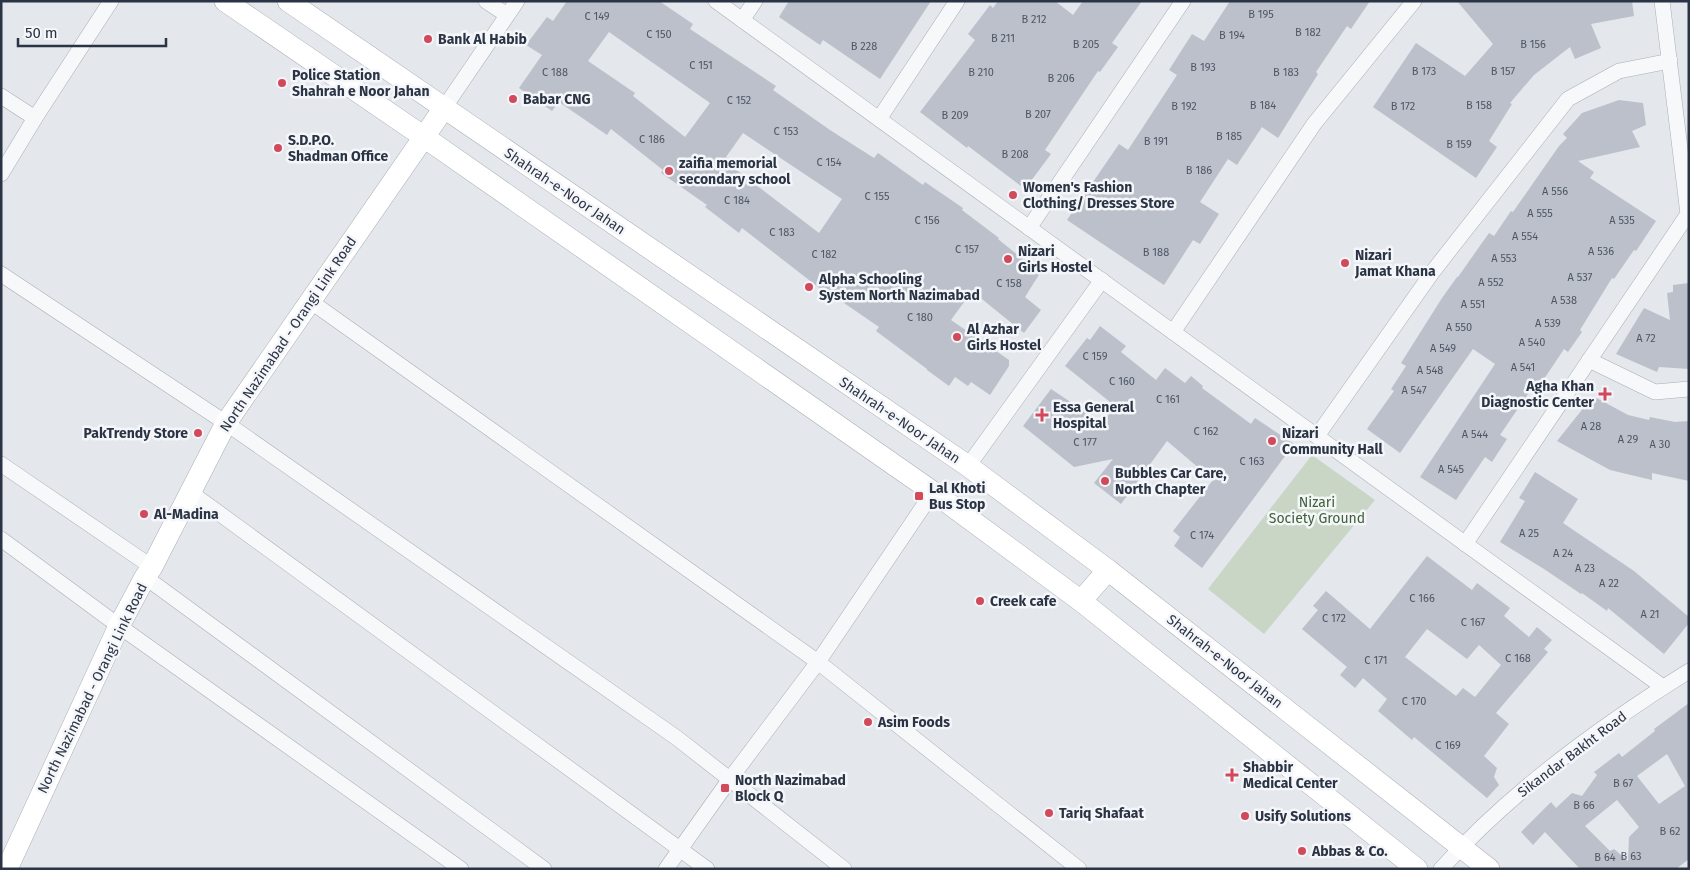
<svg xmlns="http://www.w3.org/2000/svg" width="1690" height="870" viewBox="0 0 1690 870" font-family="'Fira Sans',sans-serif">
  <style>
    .green { fill: #c9d6c5 }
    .building { fill: #bbc0ca; fill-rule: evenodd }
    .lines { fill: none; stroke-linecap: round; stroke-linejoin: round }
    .minor-casing { stroke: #a9aeb7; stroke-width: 16 }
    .secondary-casing { stroke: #a9aeb7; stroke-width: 22 }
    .minor { stroke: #f7f8fa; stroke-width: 15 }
    .secondary { stroke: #fff; stroke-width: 21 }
    .poi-dot { fill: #d1495b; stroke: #f4f6f9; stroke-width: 2 }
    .labels { text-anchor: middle; stroke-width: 5; stroke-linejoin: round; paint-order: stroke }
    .number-label { font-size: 11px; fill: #4f5766 }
    .poi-label { font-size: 14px; font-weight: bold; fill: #2b3445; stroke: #f4f6f9; text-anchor: start }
    .street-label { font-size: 14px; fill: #2b3445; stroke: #f4f6f9 }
    .park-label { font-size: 14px; fill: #3f6138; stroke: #f4f6f9 }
  </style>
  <rect width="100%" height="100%" fill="#e4e7ec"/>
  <path class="green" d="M1312 455 1375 500 1264 634 1208 589Z"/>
  <g class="building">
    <path d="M567 1H659L693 24 690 29 776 86 773 90 830 130 874 158 878 153 923 185 925 182 963 208 962 210 999 238 998 239 1040 273 1025 297 1041 310 1024 333 972 291 951 320 1009 360V366L990 395 971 382 968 386 955 377 949 386 927 370V369L876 331 879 327 828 292 827 294 742 228 739 233 705 207 707 205 661 173 663 170 611 129 607 135 559 102 552 111 519 88 542 55 526 45 547 17 553 21ZM609 32 710 103 685 137 633 96 635 93 588 61ZM743 133 842 199 819 233 726 162 728 159 726 157Z"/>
    <path d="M789 1H931L880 79 823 40 820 45 779 17Z"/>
    <path d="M998 1H1055L1073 15 1083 1H1142L1112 43 1118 47 1100 72 1098 71 1045 150 1051 154 1025 189 968 146 967 148 920 112 975 40 968 34 990 5 993 8Z"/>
    <path d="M1230 1H1370L1351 29 1347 26 1316 72 1318 74 1278 138 1262 127 1237 165 1228 159 1200 202 1219 214 1200 244 1193 240 1164 285 1067 220 1119 144 1128 150 1177 75 1169 70 1192 34 1204 41Z"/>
    <path d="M1457 1H1632L1634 16 1591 24 1601 48 1575 59 1570 47 1534 75 1510 103 1512 104 1489 141 1497 147 1476 178 1373 107 1416 43 1465 76 1493 44Z"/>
    <path d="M1619 100 1643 103 1646 125 1632 131 1640 147 1578 161 1594 172 1590 178 1656 221 1636 251 1634 250 1614 279 1612 278 1580 330 1582 332 1568 352 1564 349 1536 391 1532 388 1500 435 1507 439 1492 462 1485 457 1456 500 1420 477 1495 364 1473 349 1400 453 1367 429 1394 391 1391 389 1406 366 1401 363 1442 298 1457 277H1458L1489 233 1494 236 1511 211 1513 212 1559 146 1567 138 1563 134 1582 113Z"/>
    <path d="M1689 283V369L1659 367 1657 372 1616 354 1644 308 1670 320 1667 293 1673 292V285Z"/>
    <path d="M1100 326 1126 346 1121 352 1156 380 1165 368 1185 383 1191 376 1203 386 1202 388 1251 424 1255 418 1294 444 1202 568 1174 546 1180 537 1173 531 1213 480 1167 441 1121 504 1094 483 1113 459 1074 467 1023 426 1051 389 1102 423 1115 406 1065 366 1087 338 1090 340Z"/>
    <path d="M1593 396 1628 415 1649 420 1650 417 1675 422 1689 421V481L1652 473V480L1610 470 1557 441Z"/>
    <path d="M1535 472 1578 499 1563 523 1634 571 1689 617V623L1664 654 1608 608 1607 611 1582 593 1581 594 1544 569 1500 542 1525 501 1519 498Z"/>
    <path d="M1427 556 1472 590 1477 583 1510 608 1504 616 1529 637 1537 627 1552 640 1544 649 1548 652 1496 713 1509 724 1484 756 1497 768 1494 777 1499 785 1487 798 1414 737 1412 740 1378 711 1387 699 1363 678 1355 688 1340 675 1347 667 1302 629 1318 610 1313 606 1326 591 1370 629ZM1427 629 1467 659 1479 645 1501 665 1475 697 1463 688 1456 696 1405 657Z"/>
    <path d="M1689 703V859L1676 869H1580L1545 832 1533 845 1521 832 1551 802 1556 808 1572 793 1582 796 1597 775 1594 772 1619 753 1622 757 1655 731 1654 729ZM1667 754 1685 786 1659 804 1637 776ZM1617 800 1639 827 1629 837 1628 861 1614 849 1610 851 1585 826Z"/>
  </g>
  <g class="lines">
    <g class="minor-casing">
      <g id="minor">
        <path d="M486 1 507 15"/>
        <path d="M716 1 1663 687"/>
        <path d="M742 20 755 1"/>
        <path d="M1 96 35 118"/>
        <path d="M444 108 517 1"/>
        <path d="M879 119 957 1"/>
        <path d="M1 174 35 118 111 1"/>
        <path d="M1029 228 1183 1"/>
        <path d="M1 274 226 423 677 738 844 869"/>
        <path d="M310 301 818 662 1079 869"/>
        <path d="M1173 332 1314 124 1414 1"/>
        <path d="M1589 360 1655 392 1689 389"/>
        <path d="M1317 436 1434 270 1568 99 1619 71 1670 61"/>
        <path d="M1 464 152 567"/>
        <path d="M968 466 1102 280"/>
        <path d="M190 492 707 869"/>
        <path d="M1 539 119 626 461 869"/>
        <path d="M1465 544 1688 214 1662 1"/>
        <path d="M145 577 544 869"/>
        <path d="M666 869 730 779 818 662 933 492"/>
        <path d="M1441 869C1510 792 1602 725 1689 671"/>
      </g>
    </g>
    <g class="secondary-casing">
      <g id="secondary">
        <path d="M225 1 424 137 933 492 1081 601 1417 869"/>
        <path d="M288 1 968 466 1108 570 1489 869"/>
        <path d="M1081 601 1108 570"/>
        <path d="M7 869 119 626 145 577 152 567 226 423 444 108"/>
      </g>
    </g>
    <use href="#minor" class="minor"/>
    <use href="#secondary" class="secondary"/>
  </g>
  <g class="poi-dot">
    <circle cx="428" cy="39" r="5"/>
    <circle cx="282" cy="83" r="5"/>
    <circle cx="513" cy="99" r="5"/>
    <circle cx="278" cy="148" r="5"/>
    <circle cx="669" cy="171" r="5"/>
    <circle cx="1013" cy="195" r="5"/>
    <circle cx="1008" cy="259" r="5"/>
    <circle cx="1345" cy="263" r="5"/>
    <circle cx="809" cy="287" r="5"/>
    <circle cx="957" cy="337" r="5"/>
    <path d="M1602.5 386.5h5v5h5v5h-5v5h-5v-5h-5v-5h5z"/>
    <path d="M1039.5 407.5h5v5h5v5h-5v5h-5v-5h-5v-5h5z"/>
    <circle cx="198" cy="433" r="5"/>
    <circle cx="1272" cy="441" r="5"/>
    <circle cx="1105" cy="481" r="5"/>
    <rect x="914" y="491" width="10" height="10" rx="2.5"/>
    <circle cx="144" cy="514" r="5"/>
    <circle cx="980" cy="601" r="5"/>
    <circle cx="868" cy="722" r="5"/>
    <path d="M1229.5 767.5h5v5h5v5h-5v5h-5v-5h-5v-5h5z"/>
    <rect x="720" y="783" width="10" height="10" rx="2.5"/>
    <circle cx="1049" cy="813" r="5"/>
    <circle cx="1245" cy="816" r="5"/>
    <circle cx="1302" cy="851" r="5"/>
  </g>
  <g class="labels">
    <g class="number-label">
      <text x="1261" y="18">B 195</text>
      <text x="597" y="20">C 149</text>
      <text x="1034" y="23">B 212</text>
      <text x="1308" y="36">B 182</text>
      <text x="659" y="38">C 150</text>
      <text x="1232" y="39">B 194</text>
      <text x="1003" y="42">B 211</text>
      <text x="1086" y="48">B 205</text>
      <text x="1533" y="48">B 156</text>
      <text x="864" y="50">B 228</text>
      <text x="701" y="69">C 151</text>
      <text x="1203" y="71">B 193</text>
      <text x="1424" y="75">B 173</text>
      <text x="1503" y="75">B 157</text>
      <text x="555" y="76">C 188</text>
      <text x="981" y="76">B 210</text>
      <text x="1286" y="76">B 183</text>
      <text x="1061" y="82">B 206</text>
      <text x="739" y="104">C 152</text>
      <text x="1263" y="109">B 184</text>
      <text x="1479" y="109">B 158</text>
      <text x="1184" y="110">B 192</text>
      <text x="1403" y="110">B 172</text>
      <text x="1038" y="118">B 207</text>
      <text x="955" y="119">B 209</text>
      <text x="786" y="135">C 153</text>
      <text x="1229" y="140">B 185</text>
      <text x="652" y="143">C 186</text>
      <text x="1156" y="145">B 191</text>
      <text x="1459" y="148">B 159</text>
      <text x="1015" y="158">B 208</text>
      <text x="829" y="166">C 154</text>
      <text x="1199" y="174">B 186</text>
      <text x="1555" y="195">A 556</text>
      <text x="877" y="200">C 155</text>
      <text x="737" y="204">C 184</text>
      <text x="1540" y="217">A 555</text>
      <text x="927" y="224">C 156</text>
      <text x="1622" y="224">A 535</text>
      <text x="782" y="236">C 183</text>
      <text x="1525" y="240">A 554</text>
      <text x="967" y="253">C 157</text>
      <text x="1601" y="255">A 536</text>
      <text x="1156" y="256">B 188</text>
      <text x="824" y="258">C 182</text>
      <text x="1504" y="262">A 553</text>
      <text x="1580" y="281">A 537</text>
      <text x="1491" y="286">A 552</text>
      <text x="1009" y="287">C 158</text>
      <text x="1564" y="304">A 538</text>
      <text x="1473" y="308">A 551</text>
      <text x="920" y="321">C 180</text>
      <text x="1548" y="327">A 539</text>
      <text x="1459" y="331">A 550</text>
      <text x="1646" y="342">A 72</text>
      <text x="1532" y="346">A 540</text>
      <text x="1443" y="352">A 549</text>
      <text x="1095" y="360">C 159</text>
      <text x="1523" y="371">A 541</text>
      <text x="1430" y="374">A 548</text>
      <text x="1122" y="385">C 160</text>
      <text x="1414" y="394">A 547</text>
      <text x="1168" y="403">C 161</text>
      <text x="1591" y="430">A 28</text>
      <text x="1206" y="435">C 162</text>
      <text x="1475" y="438">A 544</text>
      <text x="1628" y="443">A 29</text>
      <text x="1085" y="446">C 177</text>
      <text x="1660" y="448">A 30</text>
      <text x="1252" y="465">C 163</text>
      <text x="1451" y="473">A 545</text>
      <text x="1529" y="537">A 25</text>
      <text x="1202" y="539">C 174</text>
      <text x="1563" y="557">A 24</text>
      <text x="1585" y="572">A 23</text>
      <text x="1609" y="587">A 22</text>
      <text x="1422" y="602">C 166</text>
      <text x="1650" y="618">A 21</text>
      <text x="1334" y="622">C 172</text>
      <text x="1473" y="626">C 167</text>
      <text x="1518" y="662">C 168</text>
      <text x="1376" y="664">C 171</text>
      <text x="1414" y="705">C 170</text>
      <text x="1448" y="749">C 169</text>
      <text x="1623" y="787">B 67</text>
      <text x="1584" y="809">B 66</text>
      <text x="1670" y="835">B 62</text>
      <text x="1631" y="860">B 63</text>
      <text x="1605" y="861">B 64</text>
    </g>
    <g class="poi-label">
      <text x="438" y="44">Bank Al Habib</text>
      <text x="292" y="80">Police Station<tspan x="292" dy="16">Shahrah e Noor Jahan</tspan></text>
      <text x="523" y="104">Babar CNG</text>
      <text x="288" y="145">S.D.P.O.<tspan x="288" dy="16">Shadman Office</tspan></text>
      <text x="679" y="168">zaifia memorial<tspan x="679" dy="16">secondary school</tspan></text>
      <text x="1023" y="192">Women's Fashion<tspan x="1023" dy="16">Clothing/ Dresses Store</tspan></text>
      <text x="1018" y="256">Nizari<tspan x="1018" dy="16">Girls Hostel</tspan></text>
      <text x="1355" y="260">Nizari<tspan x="1355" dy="16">Jamat Khana</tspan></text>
      <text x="819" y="284">Alpha Schooling<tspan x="819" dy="16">System North Nazimabad</tspan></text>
      <text x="967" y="334">Al Azhar<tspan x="967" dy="16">Girls Hostel</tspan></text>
      <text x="1594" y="391" text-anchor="end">Agha Khan<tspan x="1594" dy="16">Diagnostic Center</tspan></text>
      <text x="1053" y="412">Essa General<tspan x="1053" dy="16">Hospital</tspan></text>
      <text x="188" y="438" text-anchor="end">PakTrendy Store</text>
      <text x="1282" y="438">Nizari<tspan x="1282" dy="16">Community Hall</tspan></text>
      <text x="1115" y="478">Bubbles Car Care,<tspan x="1115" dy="16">North Chapter</tspan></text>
      <text x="929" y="493">Lal Khoti<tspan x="929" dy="16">Bus Stop</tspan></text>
      <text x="154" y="519">Al-Madina</text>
      <text x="990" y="606">Creek cafe</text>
      <text x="878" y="727">Asim Foods</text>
      <text x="1243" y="772">Shabbir<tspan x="1243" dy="16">Medical Center</tspan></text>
      <text x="735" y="785">North Nazimabad<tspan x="735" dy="16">Block Q</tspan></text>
      <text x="1059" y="818">Tariq Shafaat</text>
      <text x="1255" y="821">Usify Solutions</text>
      <text x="1312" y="856">Abbas &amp; Co.</text>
    </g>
    <g class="street-label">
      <text transform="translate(565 191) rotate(34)" y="5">Shahrah-e-Noor Jahan</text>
      <text transform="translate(288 334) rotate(-56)" y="5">North Nazimabad - Orangi Link Road</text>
      <text transform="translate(900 420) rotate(34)" y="5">Shahrah-e-Noor Jahan</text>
      <text transform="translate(1225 661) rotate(38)" y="5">Shahrah-e-Noor Jahan</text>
      <text transform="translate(92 688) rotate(-64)" y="5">North Nazimabad - Orangi Link Road</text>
      <text transform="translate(1572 754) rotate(-37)" y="5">Sikandar Bakht Road</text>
    </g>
    <g class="park-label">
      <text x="1317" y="507">Nizari<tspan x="1317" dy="16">Society Ground</tspan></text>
    </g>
  </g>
  <rect width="1690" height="870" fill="none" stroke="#2b3445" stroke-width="5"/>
  <path d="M18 38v8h148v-8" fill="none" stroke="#2b3445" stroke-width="2.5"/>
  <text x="25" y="38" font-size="15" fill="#2b3445" stroke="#f4f6f9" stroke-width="4" paint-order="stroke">50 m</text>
</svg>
